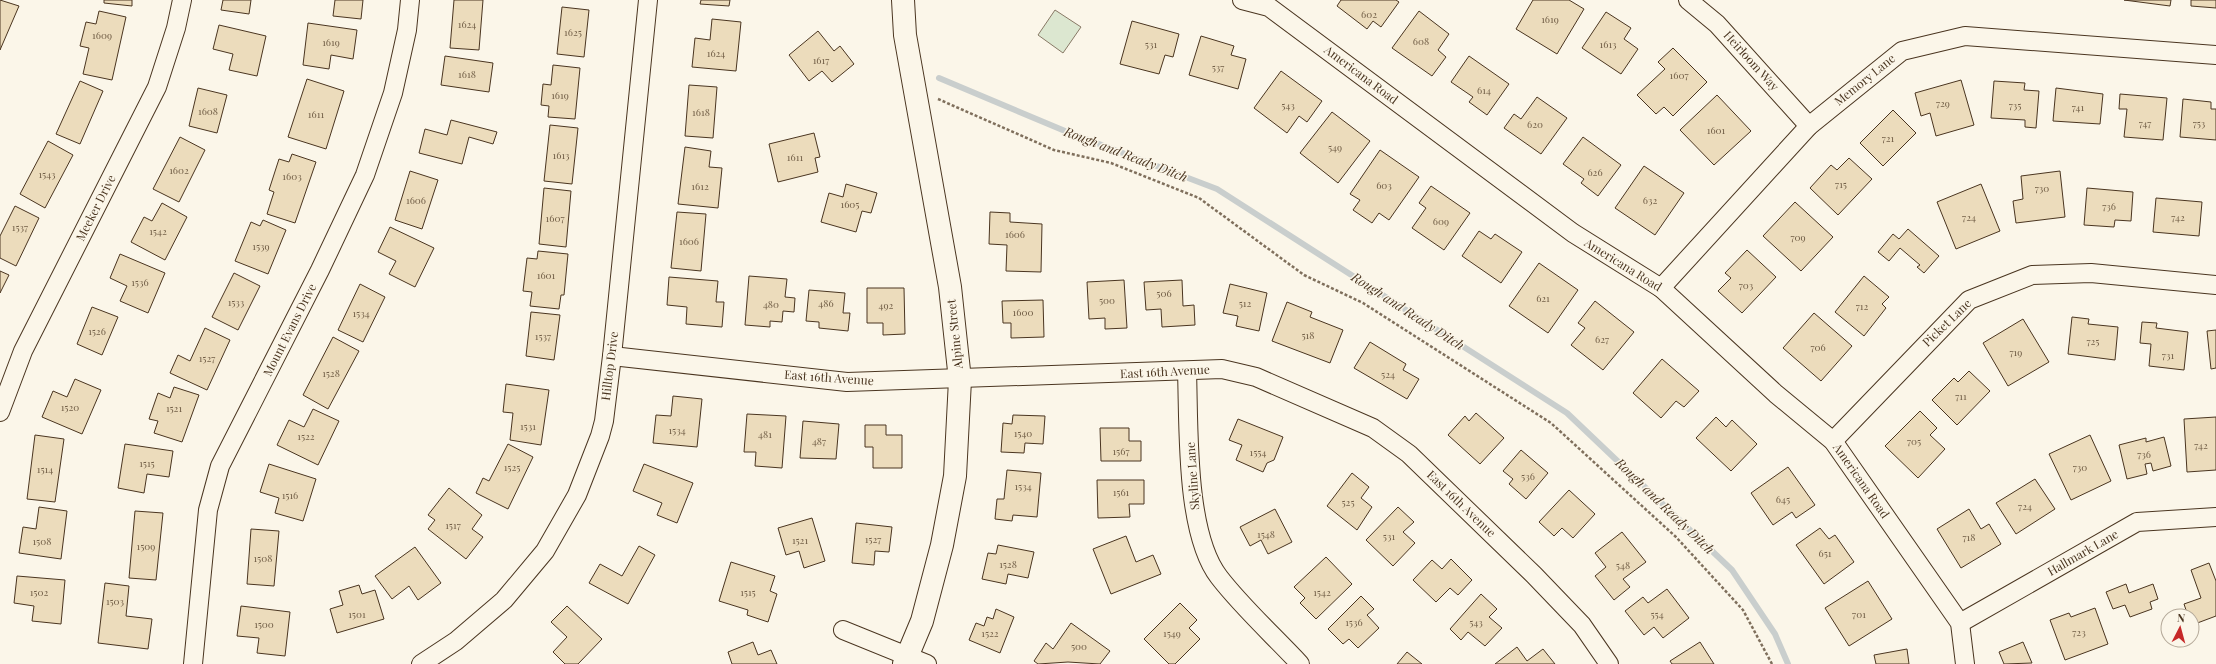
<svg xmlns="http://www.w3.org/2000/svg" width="2216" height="664" viewBox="0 0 2216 664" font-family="'Playfair Display',serif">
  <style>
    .green { fill: #dce7d0; stroke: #887966 }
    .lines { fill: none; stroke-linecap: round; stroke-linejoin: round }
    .stream { stroke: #c9cecd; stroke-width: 6 }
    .building { fill: #ecdcbc; stroke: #4a3520 }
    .street-casing { stroke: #4a3520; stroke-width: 20 }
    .secondary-casing { stroke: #4a3520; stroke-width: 24 }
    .path { stroke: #7f6f5c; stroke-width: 2.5; stroke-dasharray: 3 2; stroke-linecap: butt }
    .street { stroke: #fbf6e9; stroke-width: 18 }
    .secondary { stroke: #fbf6e9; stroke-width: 22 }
    .labels { text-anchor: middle; stroke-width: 3; stroke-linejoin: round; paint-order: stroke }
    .number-label { font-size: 10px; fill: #725f47 }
    .street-label { font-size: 12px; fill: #4a3520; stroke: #fbf6e9 }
    .water-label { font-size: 13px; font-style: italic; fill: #4a3520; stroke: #fbf6e9 }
  </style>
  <rect width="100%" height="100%" fill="#fbf6e9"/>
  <path class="green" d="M1055 10 1081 27 1063 53 1038 35Z"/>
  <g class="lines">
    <path class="stream" d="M939 78 1065 131 1217 189 1567 413 1732 570 1775 634 1788 664"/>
  </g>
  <g class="building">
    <path d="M0 0 19 6 0 50Z"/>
    <path d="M104 0H132V6L104 3Z"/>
    <path d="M223 0H251L249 14 221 10Z"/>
    <path d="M335 0H363L361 19 333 16Z"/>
    <path d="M454 0H483L479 50 450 48Z"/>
    <path d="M701 0H730L729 6 700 4Z"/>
    <path d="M1341 0H1396L1399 2 1381 27 1373 21 1367 29 1337 6Z"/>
    <path d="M1533 0H1569L1584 9 1557 54 1516 29Z"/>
    <path d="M2124 0H2171L2170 6Z"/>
    <path d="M2191 0H2216V8L2191 6Z"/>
    <path d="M562 7 589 10 584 57 557 54Z"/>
    <path d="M99 11 126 17 112 80 83 74 89 48 80 46 86 22 96 24Z"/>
    <path d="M1419 11 1449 34 1438 50 1446 57 1432 76 1392 48Z"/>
    <path d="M1606 12 1631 28 1624 39 1638 49 1621 74 1582 48Z"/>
    <path d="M712 19 741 22 736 71 692 67 695 38 710 40Z"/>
    <path d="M1132 21 1179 34 1173 57 1165 55 1159 74 1120 64Z"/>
    <path d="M308 23 357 30 353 59 331 55 329 69 303 65Z"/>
    <path d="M219 25 266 36 257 76 229 70 233 54 213 49Z"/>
    <path d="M818 31 834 51 840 46 854 64 832 82 822 71 809 81 789 55Z"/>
    <path d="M1201 36 1234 46 1231 55 1246 59 1238 89 1189 75Z"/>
    <path d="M1673 48 1707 82 1673 116 1664 107 1656 114 1637 95 1665 69 1658 62Z"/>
    <path d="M445 56 493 63 489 92 441 85Z"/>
    <path d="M1469 56 1509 84 1487 115 1469 102 1473 97 1451 82Z"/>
    <path d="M553 65 580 68 575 119 548 117 549 106 541 105 543 84 551 85Z"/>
    <path d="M1281 71 1322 101 1307 122 1299 116 1287 133 1254 108Z"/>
    <path d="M307 79 344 91 326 149 288 137Z"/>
    <path d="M1961 80 1974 125 1936 136 1930 113 1921 116 1915 93Z"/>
    <path d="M80 81 103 91 80 144 56 134Z"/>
    <path d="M1994 81 2025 83 2024 90 2039 91 2036 128 2025 127V120L1991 118Z"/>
    <path d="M689 85 717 87 713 138 685 136Z"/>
    <path d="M198 88 227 95 217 133 189 126Z"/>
    <path d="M2056 88 2103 94 2100 124 2053 121Z"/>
    <path d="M2120 94 2167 98 2163 140 2124 137 2127 109H2119Z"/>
    <path d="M1717 95 1751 131 1714 165 1680 130Z"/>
    <path d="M1537 97 1567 118 1541 154 1504 128 1514 114 1521 119Z"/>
    <path d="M2183 99 2211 102V109H2216V140L2180 137Z"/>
    <path d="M1893 110 1916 133 1883 166 1860 143Z"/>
    <path d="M1332 112 1370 141 1338 183 1300 153Z"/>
    <path d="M451 120 497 132 493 144 469 137 462 164 419 153 425 129 447 135Z"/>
    <path d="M550 125 578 128 572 184 544 181Z"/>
    <path d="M814 133 820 157 815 158 818 172 778 182 769 144Z"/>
    <path d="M180 137 205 150 179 202 153 189Z"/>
    <path d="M1583 137 1621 165 1598 196 1581 183 1584 179 1563 164Z"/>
    <path d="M48 141 73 155 45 208 20 194Z"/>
    <path d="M685 147 711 151 709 167 722 168 718 208 678 204Z"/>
    <path d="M1380 150 1419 177 1389 220 1379 213 1372 223 1353 210 1360 200 1350 194Z"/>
    <path d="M292 154 316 162 295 223 267 214 274 192 269 190 279 159 289 162Z"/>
    <path d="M1849 158 1872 179 1838 215 1810 188 1831 165 1837 170Z"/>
    <path d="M1644 166 1684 193 1655 235 1615 208Z"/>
    <path d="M410 171 438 180 422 229 395 220Z"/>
    <path d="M2060 171 2065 217 2016 223 2013 201 2023 199 2021 176Z"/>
    <path d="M846 184 877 193 871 213 862 211 856 232 821 222 829 193 843 197Z"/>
    <path d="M1981 184 2000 231 1956 249 1937 202Z"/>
    <path d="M1431 186 1470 213 1444 250 1412 228 1426 208 1419 203Z"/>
    <path d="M544 188 571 191 566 247 539 244Z"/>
    <path d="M2087 188 2133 192 2131 221 2115 220 2114 227 2084 225Z"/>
    <path d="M2156 198 2202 202 2199 236 2153 232Z"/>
    <path d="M1795 202 1833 237 1801 271 1763 236Z"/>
    <path d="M162 203 187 217 165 260 131 242 144 217 152 221Z"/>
    <path d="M15 206 39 218 16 266 0 258V236Z"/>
    <path d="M677 212 706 214 701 271 671 268Z"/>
    <path d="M990 212 1010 213V222L1042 224 1041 272 1006 271 1007 245 989 244Z"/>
    <path d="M263 220 286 230 268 274 235 261 251 222 260 226Z"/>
    <path d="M390 227 434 248 415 287 389 274 396 261 378 252Z"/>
    <path d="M1908 229 1939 256 1924 273 1917 267 1920 265 1900 248 1889 261 1878 252 1893 234 1899 239Z"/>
    <path d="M1479 231 1491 239 1495 234 1522 252 1501 283 1462 256Z"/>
    <path d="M1747 250 1776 277 1742 313 1718 291 1731 278 1725 273Z"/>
    <path d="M538 251 568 254 564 295H561L559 309 530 306 532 292 523 291 527 258 537 259Z"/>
    <path d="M120 254 165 273 148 313 120 301 127 286 110 278Z"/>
    <path d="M1539 263 1578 290 1548 333 1509 306Z"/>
    <path d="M0 271 9 275 0 293Z"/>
    <path d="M234 273 260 286 238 330 212 317Z"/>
    <path d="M749 276 787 279 785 297 795 298 794 312 783 311 782 322 770 321V327L745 325Z"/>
    <path d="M1864 276 1889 297 1882 304 1886 308 1864 336 1835 312Z"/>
    <path d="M669 277 718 281 716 302H724L722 327 686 324 687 307 667 305Z"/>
    <path d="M1124 280 1127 328 1105 329V318L1089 319 1087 282Z"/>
    <path d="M1182 280 1183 306 1194 305 1195 325 1162 327 1161 309 1146 310 1144 282Z"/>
    <path d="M360 284 385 297 363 342 338 330Z"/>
    <path d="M1230 284 1267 293 1259 331 1236 326 1238 316 1223 313Z"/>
    <path d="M867 288H904L905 334 883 335V323H867Z"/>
    <path d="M809 290 845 293 843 313H850L848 331 819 328V322L806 321Z"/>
    <path d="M1043 300 1044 337 1011 338V323H1003L1002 301Z"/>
    <path d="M1595 301 1634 332 1603 370 1571 345 1585 328 1578 323Z"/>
    <path d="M1287 302 1312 312 1310 317 1343 330 1330 363 1272 341Z"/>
    <path d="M92 307 118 317 102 355 77 344Z"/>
    <path d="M531 312 560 315 554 360 526 356Z"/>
    <path d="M1814 313 1852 346 1821 381 1783 348Z"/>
    <path d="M2072 317 2089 319 2088 324 2118 327 2115 360 2068 354Z"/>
    <path d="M2023 319 2049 362 2008 386 1983 343Z"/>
    <path d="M2142 322 2157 323 2156 328 2188 332 2184 370 2149 366 2151 344 2140 343Z"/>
    <path d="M205 328 230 340 207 390 170 373 178 355 190 361Z"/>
    <path d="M2216 330V368L2211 369 2207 331Z"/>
    <path d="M333 337 359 351 328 409 303 395Z"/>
    <path d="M1370 342 1406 364 1403 370 1419 379 1407 399 1354 368Z"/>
    <path d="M1662 359 1699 391 1684 407 1676 401 1661 418 1633 393Z"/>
    <path d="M1969 371 1990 391 1957 425 1932 400 1954 378 1958 382Z"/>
    <path d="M75 379 101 390 82 434 42 417 53 391 67 397Z"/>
    <path d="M506 384 549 390 541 445 510 440 513 413 503 412Z"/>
    <path d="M174 387 199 395 182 442 154 433 158 421 149 419 158 393 170 398Z"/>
    <path d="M673 396 702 399 697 447 653 443 656 415 671 416Z"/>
    <path d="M313 409 339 421 318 465 277 445 289 420 304 427Z"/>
    <path d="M1920 411 1937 428 1930 435 1945 449 1918 478 1885 446Z"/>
    <path d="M1476 413 1504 438 1480 464 1448 435 1465 416 1469 421Z"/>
    <path d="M747 414 786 416 782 468 755 466 756 452H744Z"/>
    <path d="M1013 415 1045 416 1043 444 1025 443 1024 453 1001 452 1003 423 1012 424Z"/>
    <path d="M1716 417 1726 427 1732 420 1757 444 1731 471 1696 438Z"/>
    <path d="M2216 417V470L2187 472 2184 419Z"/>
    <path d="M1238 419 1283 437 1274 460 1267 463 1263 472 1236 460 1242 445 1229 440Z"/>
    <path d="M803 421 839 424 836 459 800 458Z"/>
    <path d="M865 425H886V435H902V468H873V447H865Z"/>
    <path d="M1100 428H1129V441H1141V461H1101Z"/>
    <path d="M35 435 64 439 55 502 27 499Z"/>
    <path d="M2090 435 2111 481 2071 500 2049 454Z"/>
    <path d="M2164 437 2171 466 2153 471 2151 463 2145 464 2147 474 2127 479 2119 445 2146 438V442Z"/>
    <path d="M125 444 173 451 169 477 147 474 144 493 118 488Z"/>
    <path d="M508 444 533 457 508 509 476 493 483 478 489 481Z"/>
    <path d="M1521 450 1548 473 1526 499 1509 484 1513 479 1503 471Z"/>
    <path d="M269 464 316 479 303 521 275 513 279 498 260 492Z"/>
    <path d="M644 464 693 483 677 523 657 515 662 503 633 491Z"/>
    <path d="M1788 467 1815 505 1796 518 1792 512 1773 525 1751 493Z"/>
    <path d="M1007 470 1041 473 1037 517 1013 515 1012 521 995 519 997 499H1004Z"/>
    <path d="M1352 473 1369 487 1361 498 1372 507 1357 530 1327 506Z"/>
    <path d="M2035 479 2055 509 2016 534 1996 503Z"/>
    <path d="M1097 480H1144V504H1129L1130 517 1098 518Z"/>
    <path d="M449 488 482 515 472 529 483 537 466 559 428 529 435 520 428 515Z"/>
    <path d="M1569 490 1595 514 1573 538 1562 528 1554 536 1539 522Z"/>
    <path d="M39 507 67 511 61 559 19 553 23 527 36 529Z"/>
    <path d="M1398 507 1414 522 1403 532 1415 543 1393 566 1366 540Z"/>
    <path d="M1275 509 1292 542 1268 554 1261 540 1250 546 1240 527Z"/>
    <path d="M1969 509 1981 529 1989 524 2001 544 1961 568 1937 529Z"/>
    <path d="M135 511 163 513 156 580 129 578Z"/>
    <path d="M812 518 825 561 804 568 799 551 786 555 778 528Z"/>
    <path d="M856 523 892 527 889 552 875 551 874 565 852 563Z"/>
    <path d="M1820 528 1829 539 1835 535 1854 562 1824 584 1796 545Z"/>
    <path d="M251 529 279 531 274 586 247 584Z"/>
    <path d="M1622 532 1646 562 1623 579 1630 587 1614 600 1595 576 1606 567 1595 553Z"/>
    <path d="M1126 536 1136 562 1153 555 1161 574 1111 594 1093 549Z"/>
    <path d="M998 545 1034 552 1028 578 1008 574 1006 584 982 579 988 553 996 554Z"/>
    <path d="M639 546 655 555 628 604 589 583 600 564 622 576Z"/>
    <path d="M415 547 441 583 418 600 409 586 392 599 375 576Z"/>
    <path d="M1326 557 1352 584 1316 619 1300 603 1305 598 1294 587Z"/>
    <path d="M1451 559 1472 580 1458 595 1450 588 1436 602 1413 580 1432 560 1442 569Z"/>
    <path d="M731 562 775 576 770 591 777 594 768 622 747 615 748 610 719 601Z"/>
    <path d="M2209 563 2216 581V616L2192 625V616H2188L2184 604 2201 598 2191 570Z"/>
    <path d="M17 576 65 580 61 624 32 621 34 606 14 603Z"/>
    <path d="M1868 581 1892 619 1849 646 1825 608Z"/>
    <path d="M105 583 129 586 126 616 152 619 148 649 98 643Z"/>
    <path d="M2126 584 2129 593 2153 584 2158 599 2150 602 2152 609 2130 617 2125 605 2113 609 2106 592Z"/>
    <path d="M359 585 362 594 375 590 384 619 337 633 330 609 343 605 339 591Z"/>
    <path d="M1667 589 1689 618 1663 638 1654 627 1644 635 1625 611 1643 597 1648 603Z"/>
    <path d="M1481 594 1497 609 1489 617 1502 628 1485 646 1468 632 1461 640 1450 629Z"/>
    <path d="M1361 596 1374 609 1367 615 1379 628 1358 648 1349 639 1343 644 1328 629Z"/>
    <path d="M1180 603 1197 620 1189 628 1200 639 1175 664H1169L1144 639Z"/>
    <path d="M241 606 290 612 285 656 257 653 259 638 237 636Z"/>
    <path d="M567 606 602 639 578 664H565L553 652 567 637 551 622Z"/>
    <path d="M2095 608 2108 644 2065 660 2050 620 2069 613 2071 617Z"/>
    <path d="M996 609 1014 617 1000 653 969 640 976 623 984 626 987 617 993 619Z"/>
    <path d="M1071 623 1110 651 1100 664 1068 662 1038 664 1034 661 1046 643 1053 649Z"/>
    <path d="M753 642 758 655 771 650 777 664H732L728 652Z"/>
    <path d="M1700 642 1714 664H1672L1670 661Z"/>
    <path d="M2023 642 2032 663 2004 664 1999 652Z"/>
    <path d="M1517 647 1527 661 1543 649 1555 664H1495Z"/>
    <path d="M1907 649 1909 664H1876L1874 655Z"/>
    <path d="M1407 652 1422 664H1397Z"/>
  </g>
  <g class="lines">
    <g class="street-casing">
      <g id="street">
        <path d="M1242 0 1269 7 1573 233 1661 288 1776 394 1833 441 1960 623 1965 664"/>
        <path d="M1688 0 1717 24 1809 126"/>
        <path d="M1661 288 1809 126 1902 51 1965 36 2216 55"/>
        <path d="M612 356 847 382 1222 369 1256 377 1373 428 1409 454 1534 575 1582 625 1609 664"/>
        <path d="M1187 371C1189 427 1185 533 1219 577 1242 607 1274 636 1300 664"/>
        <path d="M0 412 23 351 157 87 176 28 182 0"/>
        <path d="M1833 441 1969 300 2032 275 2091 273 2216 285"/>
        <path d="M1960 623 2137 522 2216 517"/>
        <path d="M843 630 927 664"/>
        <path d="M193 664 208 510 220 466 320 270 365 175 393 93 407 30 410 0"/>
        <path d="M421 664 456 641 504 600 545 551 577 495 600 436 604 421 612 356 648 0"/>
      </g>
    </g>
    <g class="secondary-casing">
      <path id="secondary" d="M903 0 905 35 950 287 960 380 955 476 942 545 922 621 904 664"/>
    </g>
    <path class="path" d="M938 99 1054 150 1111 163 1199 198 1304 275 1363 303 1551 423 1676 537 1743 610 1772 664"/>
    <use href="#street" class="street"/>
    <use href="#secondary" class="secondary"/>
  </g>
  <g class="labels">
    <g class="number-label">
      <text x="1369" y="18">602</text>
      <text x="1550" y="23">1619</text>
      <text x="467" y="28">1624</text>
      <text x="573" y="36">1625</text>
      <text x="102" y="39">1609</text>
      <text x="1421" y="45">608</text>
      <text x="331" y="46">1619</text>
      <text x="1151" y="48">531</text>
      <text x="1608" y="48">1613</text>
      <text x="716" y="57">1624</text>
      <text x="821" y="64">1617</text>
      <text x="1218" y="71">537</text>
      <text x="467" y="78">1618</text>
      <text x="1679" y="79">1607</text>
      <text x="1484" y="94">614</text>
      <text x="560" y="99">1619</text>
      <text x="1943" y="107">729</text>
      <text x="1288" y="109">543</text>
      <text x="2015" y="109">735</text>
      <text x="2078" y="111">741</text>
      <text x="208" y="115">1608</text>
      <text x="701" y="116">1618</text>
      <text x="316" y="118">1611</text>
      <text x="2145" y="127">747</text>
      <text x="2199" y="127">753</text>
      <text x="1535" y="128">620</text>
      <text x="1716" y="134">1601</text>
      <text x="1888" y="142">721</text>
      <text x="1335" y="151">549</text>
      <text x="561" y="159">1613</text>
      <text x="795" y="161">1611</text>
      <text x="179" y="174">1602</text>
      <text x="1595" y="176">626</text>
      <text x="47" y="178">1543</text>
      <text x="292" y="180">1603</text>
      <text x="1841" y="188">715</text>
      <text x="1384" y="189">603</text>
      <text x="700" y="190">1612</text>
      <text x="2042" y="192">730</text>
      <text x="416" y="204">1606</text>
      <text x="1650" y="204">632</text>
      <text x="850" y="208">1605</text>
      <text x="2109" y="210">736</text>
      <text x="1969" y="221">724</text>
      <text x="2178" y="221">742</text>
      <text x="555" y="222">1607</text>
      <text x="1441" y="225">609</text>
      <text x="20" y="231">1537</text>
      <text x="158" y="235">1542</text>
      <text x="1015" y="238">1606</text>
      <text x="1798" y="241">709</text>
      <text x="689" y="245">1606</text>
      <text x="261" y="250">1539</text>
      <text x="546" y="279">1601</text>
      <text x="140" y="286">1536</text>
      <text x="1746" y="289">703</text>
      <text x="1164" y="297">506</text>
      <text x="1543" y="302">621</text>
      <text x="1107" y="304">500</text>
      <text x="236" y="306">1533</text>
      <text x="826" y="307">486</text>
      <text x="1245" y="307">512</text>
      <text x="771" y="308">480</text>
      <text x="886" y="309">492</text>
      <text x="1862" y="310">712</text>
      <text x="1023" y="316">1600</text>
      <text x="361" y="317">1534</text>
      <text x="97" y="335">1526</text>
      <text x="1308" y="339">518</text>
      <text x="543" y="340">1537</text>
      <text x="1602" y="343">627</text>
      <text x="2093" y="345">725</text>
      <text x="1818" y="351">706</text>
      <text x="2016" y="356">719</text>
      <text x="2168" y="359">731</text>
      <text x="207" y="362">1527</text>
      <text x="331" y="377">1528</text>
      <text x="1388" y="378">524</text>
      <text x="1961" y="400">711</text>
      <text x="70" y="411">1520</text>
      <text x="174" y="412">1521</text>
      <text x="528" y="430">1531</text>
      <text x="677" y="434">1534</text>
      <text x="1023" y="437">1540</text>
      <text x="765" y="438">481</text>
      <text x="306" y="440">1522</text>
      <text x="819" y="445">487</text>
      <text x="1914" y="445">705</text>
      <text x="2201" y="449">742</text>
      <text x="1121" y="455">1567</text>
      <text x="1258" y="456">1554</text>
      <text x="2144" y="458">736</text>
      <text x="147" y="467">1515</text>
      <text x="512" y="471">1525</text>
      <text x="2080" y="471">730</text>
      <text x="45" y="473">1514</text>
      <text x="1528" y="480">536</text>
      <text x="1023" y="490">1534</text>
      <text x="1121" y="496">1561</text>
      <text x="290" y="499">1516</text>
      <text x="1783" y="503">645</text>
      <text x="1348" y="506">525</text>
      <text x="2025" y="510">724</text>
      <text x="453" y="529">1517</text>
      <text x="1266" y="538">1548</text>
      <text x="1389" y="540">531</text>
      <text x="1969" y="541">718</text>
      <text x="873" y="543">1527</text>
      <text x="800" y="544">1521</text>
      <text x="42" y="545">1508</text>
      <text x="146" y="550">1509</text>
      <text x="1825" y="557">651</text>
      <text x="263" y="562">1508</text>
      <text x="1008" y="568">1528</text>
      <text x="1623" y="569">548</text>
      <text x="39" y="596">1502</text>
      <text x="748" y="596">1515</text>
      <text x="1322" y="596">1542</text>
      <text x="115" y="605">1503</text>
      <text x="357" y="618">1501</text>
      <text x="1657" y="618">554</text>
      <text x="1859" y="618">701</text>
      <text x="1354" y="626">1536</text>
      <text x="1476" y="626">543</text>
      <text x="264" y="628">1500</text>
      <text x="2079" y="636">723</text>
      <text x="990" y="637">1522</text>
      <text x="1172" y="637">1549</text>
      <text x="1079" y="650">500</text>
    </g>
    <g class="street-label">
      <text transform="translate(1751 61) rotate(48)" y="4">Heirloom Way</text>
      <text transform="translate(1361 75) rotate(37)" y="4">Americana Road</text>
      <text transform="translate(1865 80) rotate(-39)" y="4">Memory Lane</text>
      <text transform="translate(96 208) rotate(-63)" y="4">Meeker Drive</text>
      <text transform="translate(1623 265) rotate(32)" y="4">Americana Road</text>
      <text transform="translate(1947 323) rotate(-44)" y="4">Picket Lane</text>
      <text transform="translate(290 330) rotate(-63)" y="4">Mount Evans Drive</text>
      <text transform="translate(955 334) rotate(-96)" y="4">Alpine Street</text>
      <text transform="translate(610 366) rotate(-83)" y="4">Hilltop Drive</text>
      <text transform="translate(1165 372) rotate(-3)" y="4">East 16th Avenue</text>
      <text transform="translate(829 378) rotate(4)" y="4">East 16th Avenue</text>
      <text transform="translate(1193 476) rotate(-94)" y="4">Skyline Lane</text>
      <text transform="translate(1861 481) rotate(55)" y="4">Americana Road</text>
      <text transform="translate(1461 504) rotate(44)" y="4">East 16th Avenue</text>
      <text transform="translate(2083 553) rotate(-30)" y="4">Hallmark Lane</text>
    </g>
    <g class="water-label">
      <text transform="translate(1126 154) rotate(21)" y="5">Rough and Ready Ditch</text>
      <text transform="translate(1408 311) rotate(33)" y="5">Rough and Ready Ditch</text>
      <text transform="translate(1665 506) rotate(44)" y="5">Rough and Ready Ditch</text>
    </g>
  </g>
  <g transform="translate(2180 628) rotate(6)"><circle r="19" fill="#fbf6e9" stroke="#b4a999"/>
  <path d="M0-3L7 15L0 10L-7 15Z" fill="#c62828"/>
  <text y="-6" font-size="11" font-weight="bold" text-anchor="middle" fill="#4a3520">N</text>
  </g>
</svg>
